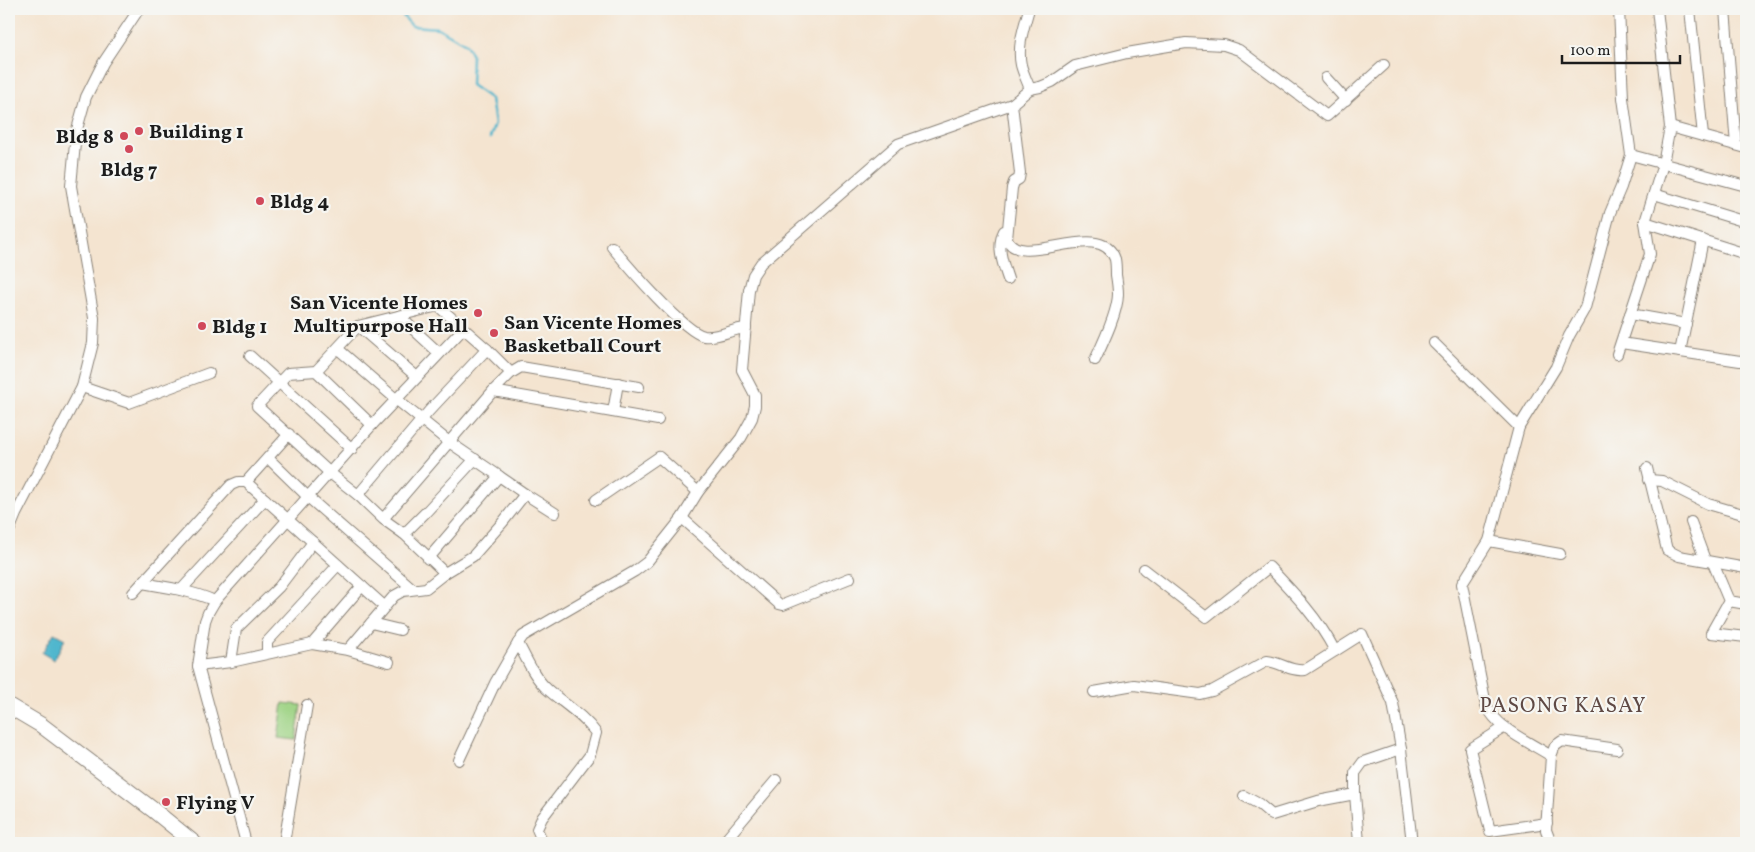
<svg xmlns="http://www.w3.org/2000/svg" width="1755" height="852" viewBox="0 0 1755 852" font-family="Vollkorn,serif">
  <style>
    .green { fill: #9ed384; stroke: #5d7850 }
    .water { fill: #4eb6cd; stroke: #356974 }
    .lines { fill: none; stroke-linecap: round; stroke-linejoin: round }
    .stream { stroke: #4eb6cd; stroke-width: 2.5 }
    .street-casing { stroke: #888076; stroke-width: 12 }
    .primary-casing { stroke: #888076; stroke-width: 17 }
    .street { stroke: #fff; stroke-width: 10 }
    .primary { stroke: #fff; stroke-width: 15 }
    .poi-dot { fill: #d1495b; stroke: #f6f6f2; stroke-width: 2 }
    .labels { text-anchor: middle; stroke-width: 4.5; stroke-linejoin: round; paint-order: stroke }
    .poi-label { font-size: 20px; font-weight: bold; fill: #1c1c1c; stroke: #f6f6f2; text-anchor: start }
    .neighbourhood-label { font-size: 21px; letter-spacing: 1px; fill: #5f4944; stroke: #f6f6f2 }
  </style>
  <rect width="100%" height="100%" fill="#f6f6f2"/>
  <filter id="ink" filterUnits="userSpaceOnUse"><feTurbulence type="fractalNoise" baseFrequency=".02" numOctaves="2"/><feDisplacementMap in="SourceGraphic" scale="10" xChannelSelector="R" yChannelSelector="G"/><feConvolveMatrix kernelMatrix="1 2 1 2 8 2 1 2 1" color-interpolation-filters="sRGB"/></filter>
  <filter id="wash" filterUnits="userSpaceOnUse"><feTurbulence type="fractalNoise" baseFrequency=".0096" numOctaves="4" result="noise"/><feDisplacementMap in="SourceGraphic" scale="20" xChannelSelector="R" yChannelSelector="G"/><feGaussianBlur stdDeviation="1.12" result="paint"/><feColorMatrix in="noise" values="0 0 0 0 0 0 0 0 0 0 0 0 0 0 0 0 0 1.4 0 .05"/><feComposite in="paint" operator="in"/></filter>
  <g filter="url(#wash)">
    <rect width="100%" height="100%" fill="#f4e4d0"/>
    <path class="green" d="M283 703 301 705 296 740 278 738Z"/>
    <path class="water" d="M54 633 65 639 54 660 42 653Z"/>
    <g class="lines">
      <path class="stream" d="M397 9 412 26 438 28 466 44 472 56 471 85 491 99 495 123 490 138"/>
    </g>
  </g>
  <g filter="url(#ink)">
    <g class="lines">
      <g class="street-casing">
        <g id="street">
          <path d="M1029 9C1024 27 1017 46 1021 65 1023 73 1027 81 1030 89"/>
          <path d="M1690 9 1703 136"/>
          <path d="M1725 9 1736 145"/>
          <path d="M1326 78 1346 100"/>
          <path d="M1012 104 1020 173 1019 179 1014 182 1012 188 1007 239C1021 271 1101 217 1115 259 1116 264 1116 270 1116 275 1117 281 1118 288 1118 294 1118 312 1103 343 1095 360"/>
          <path d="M1670 127 1746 148"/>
          <path d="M1631 155 1746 186"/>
          <path d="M1654 194 1746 222"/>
          <path d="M1645 222 1746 254"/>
          <path d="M1004 231C996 247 1003 264 1008 279"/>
          <path d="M612 247C627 265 684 332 704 336 719 338 731 329 746 328"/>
          <path d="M1630 314 1686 324"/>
          <path d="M399 316 439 353"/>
          <path d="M358 326 417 377"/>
          <path d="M1434 343 1519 427"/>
          <path d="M1621 343 1740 361 1746 360"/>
          <path d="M338 349 397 400 449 442 499 476 428 559"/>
          <path d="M1680 352 1703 240"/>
          <path d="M1617 354 1650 254 1645 222 1663 164 1670 127 1657 9"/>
          <path d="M250 356 352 449"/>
          <path d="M316 371 372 425"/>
          <path d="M511 373 521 367 639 387"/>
          <path d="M82 387 129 403 209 373"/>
          <path d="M493 391 658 420"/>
          <path d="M613 412 618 383"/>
          <path d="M268 458 309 498 413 589"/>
          <path d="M1647 468 1667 550 1679 556 1746 568"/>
          <path d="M499 476 525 494 555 513"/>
          <path d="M1649 480 1662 481 1708 504 1746 515"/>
          <path d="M246 482 384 606"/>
          <path d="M358 495 429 411 487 349"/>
          <path d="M596 500 659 457 698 492"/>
          <path d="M682 518 779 604 783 605 850 578"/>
          <path d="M383 519 493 391 511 373 487 349 438 306 358 326 316 371 288 373 257 406 330 473 358 495 383 519 404 534 445 573"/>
          <path d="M1691 522 1705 560"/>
          <path d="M9 531 16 514 82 387 93 343 94 318 71 186 76 133 86 97 103 63 139 9"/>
          <path d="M404 534 426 512 475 459"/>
          <path d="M1489 541 1560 554"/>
          <path d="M1713 563 1729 601 1711 633 1746 637"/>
          <path d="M1144 569 1206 617 1269 567C1294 593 1318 618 1335 651"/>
          <path d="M142 583C167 587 192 591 215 601"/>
          <path d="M181 590 265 499"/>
          <path d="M133 593 231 485 238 482H246L289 434"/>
          <path d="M1729 601 1746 604"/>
          <path d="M371 623 400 630"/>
          <path d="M312 644 362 586"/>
          <path d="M348 650 389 662"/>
          <path d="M267 653V642L338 565"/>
          <path d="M231 662 236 629 279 587 313 542"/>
          <path d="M198 666 231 662 312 644 348 650 394 596 403 591 426 588 445 573 473 556 503 522 525 494"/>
          <path d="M1094 692 1134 685 1200 694 1212 691 1267 661C1280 662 1291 672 1305 670L1362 634 1393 703 1401 749 1412 843"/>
          <path d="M1505 727 1470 749 1490 831 1547 823"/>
          <path d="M1551 756 1555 746 1562 741 1617 749"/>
          <path d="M459 760 495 683 518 643"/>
          <path d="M1244 796 1259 804 1272 815 1318 801 1355 794"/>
          <path d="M246 843 198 666 205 621 208 613 215 601 372 425 463 329"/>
          <path d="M284 843 307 705"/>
          <path d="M543 843 537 829 542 818 590 755 596 733C583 715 564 704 547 689 534 677 526 658 518 643L523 636 635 571 647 562 682 518 698 492 741 438 752 418 755 406V395L742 370 749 290 753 275 761 263 898 144 1012 104 1030 89 1040 87 1052 82 1075 66 1127 53 1186 43 1224 45 1239 50 1327 116 1384 65"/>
          <path d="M723 843 776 780"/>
          <path d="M1359 843 1355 794V773L1363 762 1401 749"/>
          <path d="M1551 843 1546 830 1551 756C1528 741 1498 730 1486 705L1462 584 1489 541 1519 427 1556 367 1569 336 1585 308 1610 213 1621 187 1631 155 1623 98 1619 9"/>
          <path d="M1745 843 1746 842"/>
        </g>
      </g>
      <g class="primary-casing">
        <path id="primary" d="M9 706 41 725 152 809 194 843"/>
      </g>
      <use href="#street" class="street"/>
      <use href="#primary" class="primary"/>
    </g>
  </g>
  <g class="poi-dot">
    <circle cx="139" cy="131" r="5"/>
    <circle cx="124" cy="136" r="5"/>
    <circle cx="129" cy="149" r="5"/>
    <circle cx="260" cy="201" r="5"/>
    <circle cx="478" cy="313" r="5"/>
    <circle cx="202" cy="326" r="5"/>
    <circle cx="494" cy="333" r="5"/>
    <circle cx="166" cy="802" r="5"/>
  </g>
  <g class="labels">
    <g class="poi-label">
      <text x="149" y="138">Building 1</text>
      <text x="114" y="143" text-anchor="end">Bldg 8</text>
      <text x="129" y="176" text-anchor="middle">Bldg 7</text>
      <text x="270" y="208">Bldg 4</text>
      <text x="468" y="309" text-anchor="end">San Vicente Homes<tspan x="468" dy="23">Multipurpose Hall</tspan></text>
      <text x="504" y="329">San Vicente Homes<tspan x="504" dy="23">Basketball Court</tspan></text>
      <text x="212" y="333">Bldg 1</text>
      <text x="176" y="809">Flying V</text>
    </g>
    <g class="neighbourhood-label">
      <text x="1563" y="712">PASONG KASAY</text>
    </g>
  </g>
  <rect width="1755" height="852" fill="none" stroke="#f6f6f2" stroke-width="30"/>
  <path d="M1562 55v8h118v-8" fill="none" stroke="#1c1c1c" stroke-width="2.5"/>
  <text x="1570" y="55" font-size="15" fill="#1c1c1c" stroke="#f6f6f2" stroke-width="4" paint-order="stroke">100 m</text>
</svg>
